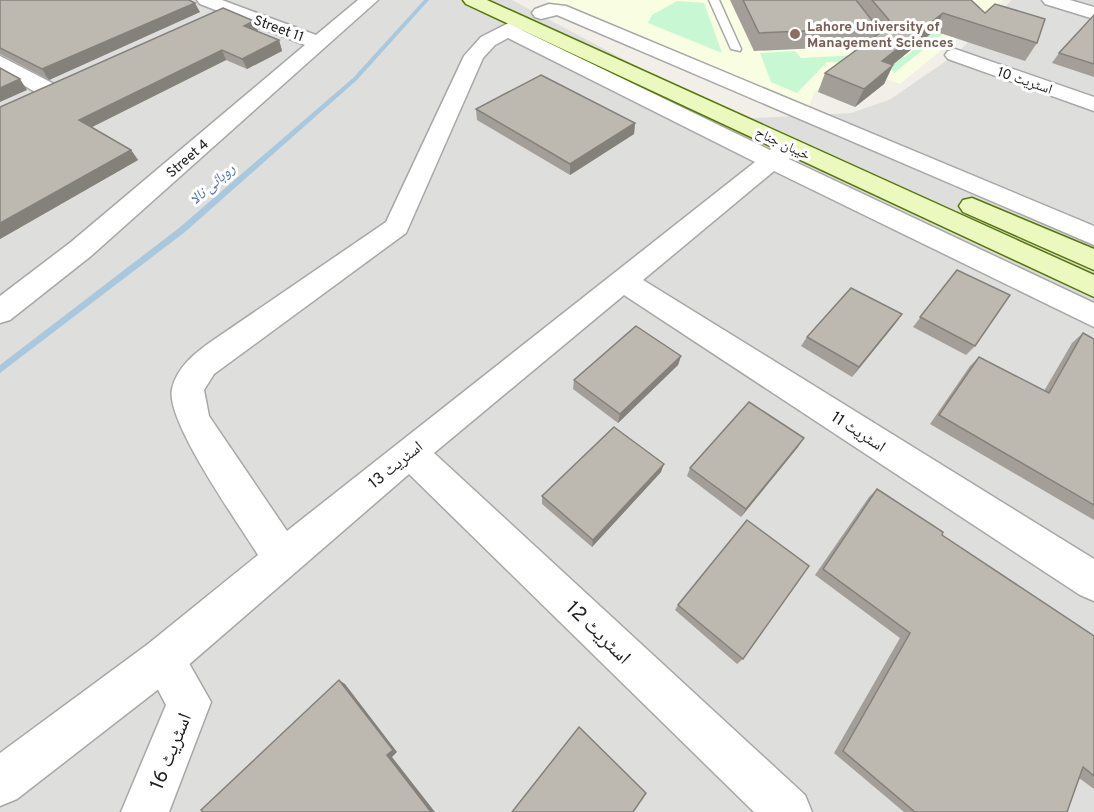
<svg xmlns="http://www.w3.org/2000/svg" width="1094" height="812" viewBox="0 0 1094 812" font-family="Overpass,'Noto Naskh Arabic',sans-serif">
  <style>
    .residential { fill: #dededd }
    .education { fill: #f9fee3 }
    .park { fill: #c7f8d3 }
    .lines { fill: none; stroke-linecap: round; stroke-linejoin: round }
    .stream { fill: #a9c8dd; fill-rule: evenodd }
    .service-casing { stroke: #a7a7a7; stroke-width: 3 }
    .minor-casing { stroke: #a7a7a7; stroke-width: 3 }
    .tertiary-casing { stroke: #a7a7a7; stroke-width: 3 }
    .secondary-casing { stroke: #577708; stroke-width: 3 }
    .service { fill: #fff; fill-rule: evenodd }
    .minor { fill: #fff; fill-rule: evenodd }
    .tertiary { fill: #fff; fill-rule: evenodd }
    .secondary { fill: #ebf8be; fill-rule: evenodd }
    .wall { fill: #a39e97 }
    .shaded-wall { fill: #84817b }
    .building { fill: #bdb8b0; stroke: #84817b; stroke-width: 1.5 }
    .education-dot { fill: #8d6e63; stroke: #fff; stroke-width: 2 }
    .labels { text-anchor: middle; stroke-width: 6; stroke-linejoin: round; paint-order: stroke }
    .far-education-label { font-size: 14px; font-weight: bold; fill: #785e54; stroke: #fff; text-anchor: start }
    .far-street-label { font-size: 14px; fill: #202020; stroke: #fff }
    .far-water-label { font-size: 15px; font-style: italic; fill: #4f6dae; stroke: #fff }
    .street-label { font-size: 16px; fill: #202020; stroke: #fff }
    .near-street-label { font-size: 20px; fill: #202020; stroke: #fff }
  </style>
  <rect width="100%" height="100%" fill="#f1efe7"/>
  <path class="residential" d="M0 0H512L736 119 851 113 889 100 955 55 1012 0H1094V812H0Z"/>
  <path class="education" d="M545 0H1003L900 84 860 69H839L814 93 809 107Z"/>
  <g class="park">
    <path d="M852 0 963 18 894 73 874 46 905 57 926 40 896 30 878 43Z"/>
    <path d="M677 1 704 3 722 53 648 23 652 15Z"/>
    <path d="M795 51 801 58 859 55 861 63 827 62 797 93 771 82 760 53Z"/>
  </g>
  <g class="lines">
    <path class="stream" d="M424 0H429L357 80 185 232 0 373V365L179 228 353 78Z"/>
    <g class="service-casing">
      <path id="service" d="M709 0H719L741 49 740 51 731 49Z"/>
    </g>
    <g class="minor-casing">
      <g id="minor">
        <path d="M197 0H222L316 35 358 0H378L91 256 10 320 0 323V296L71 242 305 45 200 4Z"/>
        <path d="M1042 0H1070L1094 7V19L1045 4Z"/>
        <path d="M549 4 566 6 1094 226V245L557 15 541 19 535 17 532 13 535 9Z"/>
        <path d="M522 16 531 22 522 30 770 150 782 141H798L802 146 789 159 1094 303V327L774 171 643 280 1094 559V601L1080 595 624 295 434 453 805 795 812 812H754L409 474 178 674 17 799 0 806V753L148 644 258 555C239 524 165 421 172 389 177 367 195 353 212 341L386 222 464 56 481 37ZM508 38 755 162 287 531 209 416 204 390 214 374 406 233 483 58 495 45Z"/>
        <path d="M955 49 1094 97V111L948 59 945 55 948 51Z"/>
        <path d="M0 56 56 85 59 90 56 95H40L0 71Z"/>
      </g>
    </g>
    <g class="tertiary-casing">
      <path id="tertiary" d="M163 638 178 644 211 702 169 812H121L166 705 142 659 148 644Z"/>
    </g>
    <g class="secondary-casing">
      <g id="secondary">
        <path d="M463 0H487L1094 275V297L466 4Z"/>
        <path d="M972 198 1094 249V270L963 212 959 206 963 200Z"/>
      </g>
    </g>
    <use href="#service" class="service"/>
    <use href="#minor" class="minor"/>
    <use href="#tertiary" class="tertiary"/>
    <use href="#secondary" class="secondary"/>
  </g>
  <g class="wall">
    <path d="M0 0 200 12 49 80 0 54Z"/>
    <path d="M730 0H971L985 13 1037 43 1025 61 934 31 892 65H893L884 84 855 107 818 92 825 73 861 46 754 51Z"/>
    <path d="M1094 15V77L1052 63 1059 53Z"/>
    <path d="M254 21 258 31H257L279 40 282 51 247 69 226 60 92 127 131 150 138 160 0 239V107Z"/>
    <path d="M476 109 635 123 634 134 570 175 477 120Z"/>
    <path d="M957 270 975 346 966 355 913 327Z"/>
    <path d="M895 324 852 377 801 346 807 337Z"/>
    <path d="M1083 333 1094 339V520L930 424 970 366 979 357 1044 391 1072 343Z"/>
    <path d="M681 356 678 365 618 423 573 389 574 380Z"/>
    <path d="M798 447 741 517 687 476 690 468Z"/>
    <path d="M661 472 592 547 542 504V496Z"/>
    <path d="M877 489 942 535 1094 636V789L1079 778 1067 812H904L834 753 900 638 815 575 869 497Z"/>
    <path d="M678 605 743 659 737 664 675 610Z"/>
  </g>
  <g class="shaded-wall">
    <path d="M195 3 200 12 49 80 42 69Z"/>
    <path d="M943 13 934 31 874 80 882 61Z"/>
    <path d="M254 21 258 31 248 36 244 26Z"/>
    <path d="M279 40 282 51 247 69 242 59Z"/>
    <path d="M222 50 226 60 86 130 79 120Z"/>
    <path d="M893 65 884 84 855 107 864 89Z"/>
    <path d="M20 79 27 90 0 102V88Z"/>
    <path d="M635 123 634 134 570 175V164Z"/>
    <path d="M131 150 138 160 0 239V223Z"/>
    <path d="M902 314 895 324 852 377 859 367Z"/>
    <path d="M681 356 678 365 618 423 620 414Z"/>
    <path d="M804 438 798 447 741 517 746 509Z"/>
    <path d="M664 464 661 472 592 547 593 540Z"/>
    <path d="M339 680 345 684 397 752 392 757 435 812H431L387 755Z"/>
  </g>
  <g class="building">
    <path d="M0 0H189L195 3 42 69 0 48Z"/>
    <path d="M743 0H856L878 28 759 33Z"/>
    <path d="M872 0H971L985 13 995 4 1045 19 1037 43 943 13 882 61 893 65 864 89 825 73 889 26V20Z"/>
    <path d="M223 8 254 21 244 26 279 40 242 59 222 50 79 120 131 150 0 223V107Z"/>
    <path d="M1094 15V64L1059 53Z"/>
    <path d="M0 68 20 79 0 88Z"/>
    <path d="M541 75 635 123 570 164 476 109Z"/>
    <path d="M957 270 1010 295 975 346 920 317Z"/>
    <path d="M851 288 902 314 859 367 807 337Z"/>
    <path d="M636 326 681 356 620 414 574 380Z"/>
    <path d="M1083 333 1094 339V505L939 415 979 357 1049 393Z"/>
    <path d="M749 402 804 438 746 509 690 468Z"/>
    <path d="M614 427 664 464 593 540 542 496Z"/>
    <path d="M877 489 943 532 942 535 1094 636V776L1083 767 1067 812H915L843 751 910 633 823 569Z"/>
    <path d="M747 520 809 566 743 659 678 605Z"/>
    <path d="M339 680 393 750 387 755 431 812H203L201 810Z"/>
    <path d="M579 727 646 793 633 812H512Z"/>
  </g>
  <circle class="education-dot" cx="795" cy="34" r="6"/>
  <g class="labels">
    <g class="far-education-label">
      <text x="807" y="31">Lahore University of<tspan x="807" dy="16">Management Sciences</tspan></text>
    </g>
    <g class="far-street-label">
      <text transform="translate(279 28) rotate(20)" y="5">Street 11</text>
      <text transform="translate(1025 80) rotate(19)" y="5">اسٹریٹ 10</text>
      <text transform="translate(783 143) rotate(25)" y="5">خیبان جناح</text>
      <text transform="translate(187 158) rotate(-41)" y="5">Street 4</text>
    </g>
    <g class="far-water-label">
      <text transform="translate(212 184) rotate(-41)" y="5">روہائی نالا</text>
    </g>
    <g class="street-label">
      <text transform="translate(859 431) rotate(33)" y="6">اسٹریٹ 11</text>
      <text transform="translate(395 464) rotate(-39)" y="6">اسٹریٹ 13</text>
    </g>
    <g class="near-street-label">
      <text transform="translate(599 632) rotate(44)" y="7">اسٹریٹ 12</text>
      <text transform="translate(170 751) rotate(-68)" y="7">اسٹریٹ 16</text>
    </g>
  </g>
</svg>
